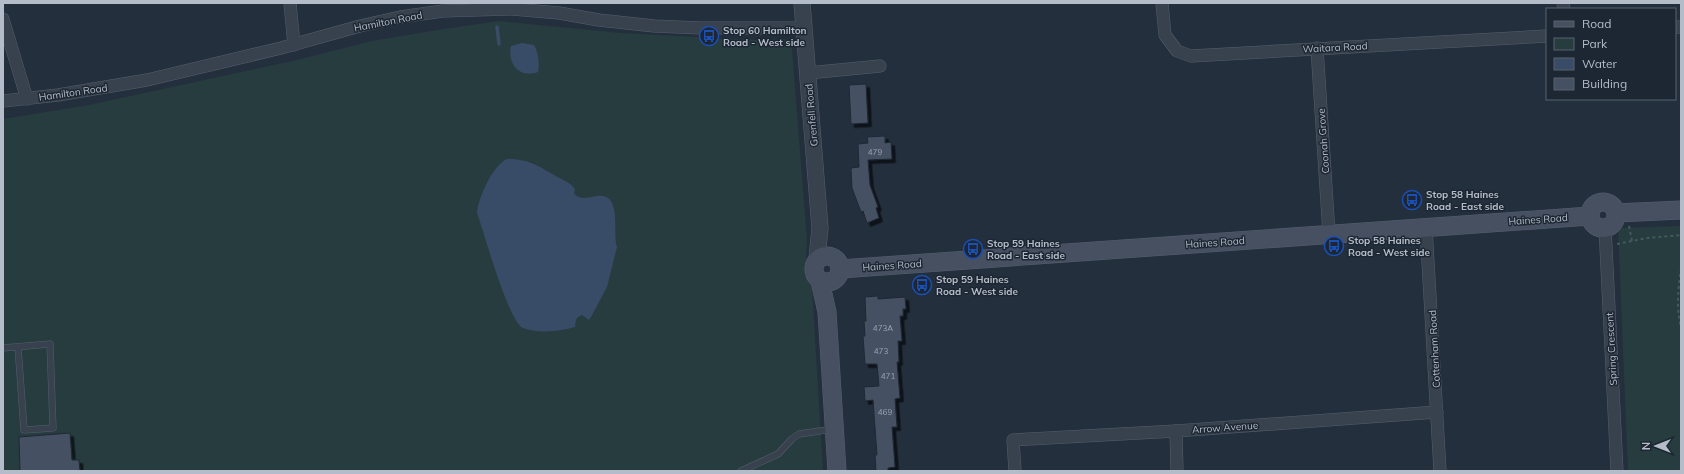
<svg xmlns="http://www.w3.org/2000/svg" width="1684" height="474" viewBox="0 0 1684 474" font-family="Mulish,sans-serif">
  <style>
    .green { fill: #263c3f }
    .water { fill: #394c67 }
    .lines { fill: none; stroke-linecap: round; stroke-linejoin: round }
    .stream { stroke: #394c67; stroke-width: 3.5 }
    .building { fill: #455162; stroke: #1f2835; filter: url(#shadow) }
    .service-casing { stroke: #565f6c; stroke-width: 7 }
    .minor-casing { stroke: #565f6c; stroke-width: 13 }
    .tertiary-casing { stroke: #565f6c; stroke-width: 17 }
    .secondary-casing { stroke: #565f6c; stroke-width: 19 }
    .path { stroke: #44595c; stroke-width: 2; stroke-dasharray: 3 3; stroke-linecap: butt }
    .service { stroke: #38414e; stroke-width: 6 }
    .minor { stroke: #38414e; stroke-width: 12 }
    .tertiary { stroke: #38414e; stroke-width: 16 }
    .secondary { stroke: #465061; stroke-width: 18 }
    .labels { text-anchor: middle; stroke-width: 3; stroke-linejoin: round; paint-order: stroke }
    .number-label { font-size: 8px; fill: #98a1af }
    .street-label { font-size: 10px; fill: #b4bcc9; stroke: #1d2633 }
    .poi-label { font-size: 10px; font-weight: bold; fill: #b4bcc9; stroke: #1d2633; text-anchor: start }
  </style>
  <defs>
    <filter id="shadow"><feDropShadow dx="3.5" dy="3.5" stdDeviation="0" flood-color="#0009"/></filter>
  </defs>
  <rect width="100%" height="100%" fill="#242f3e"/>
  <g class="green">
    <path d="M498 21 621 33 755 40 785 39 792 49 807 240 805 272 812 288 823 471H3V119L89 105 297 60 372 41 444 29Z"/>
    <path d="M1681 226V471H1628L1618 228Z"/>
  </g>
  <g class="water">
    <path d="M522 43 534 45C538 52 540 65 538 72 519 79 507 63 511 46Z"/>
    <path d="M507 159C528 159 537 165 554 175 562 180 570 182 575 189L574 193C579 201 589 197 597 196 623 192 612 233 617 247L607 287 591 317 589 320 582 315C575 318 576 320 575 327 561 331 538 334 523 328 508 321 484 232 477 213 478 198 493 165 507 159Z"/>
  </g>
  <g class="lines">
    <path class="stream" d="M497 27 499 44"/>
  </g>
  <g class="building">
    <path d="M866 84 868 123 851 124 849 85Z"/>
    <path d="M885 136V143L891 142 892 159 868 160 870 185 878 207 876 208 879 218 867 223 863 211 861 212 852 188 851 168 859 167 858 144 868 143 867 137Z"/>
    <path d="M878 296V299L905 297 906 309H903V316H900L902 341H898L899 362H897L900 398 895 399 897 427H892L895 467 888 468V471H876L875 455H877L873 400 865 401 864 387 879 386 877 364H865L863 336H865L864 321H866L865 297Z"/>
    <path d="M70 433 72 460H79L80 471H20L19 437Z"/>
  </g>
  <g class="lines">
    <g class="service-casing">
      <g id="service">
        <path d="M3 348 50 344 53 428 24 430 18 347"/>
        <path d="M741 471 778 454 792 439 799 434 833 429"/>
      </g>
    </g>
    <g class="minor-casing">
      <g id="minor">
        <path d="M290 3 294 45"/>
        <path d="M1162 3 1165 35 1177 51 1191 56 1547 36"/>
        <path d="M1563 3 1564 9"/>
        <path d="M3 19 27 99"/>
        <path d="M1675 27H1681"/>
        <path d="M1317 48 1329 234"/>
        <path d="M808 73 880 66"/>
        <path d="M3 101 58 95 147 80 281 48 360 26 400 17 443 11 512 9 559 13 599 20 654 26 701 28H804"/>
        <path d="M1426 227 1440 471"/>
        <path d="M1605 227 1617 471"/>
        <path d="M1176 431 1177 471"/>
        <path d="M1015 471 1013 440 1176 431 1437 412"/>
      </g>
    </g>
    <g class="tertiary-casing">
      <path id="tertiary" d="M802 3 820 228 817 259"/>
    </g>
    <g class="secondary-casing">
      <g id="secondary">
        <circle cx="1603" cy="215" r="13"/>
        <path d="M1616 213 1681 210"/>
        <circle cx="827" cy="269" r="13"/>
        <path d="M840 269 1590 216"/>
        <path d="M820 281 827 312 837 471"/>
      </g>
    </g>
    <g class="path">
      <path d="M1629 226 1632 241"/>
      <path d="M1617 244 1647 238 1681 235"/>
      <path d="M1681 268C1678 291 1676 306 1681 328"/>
    </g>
    <use href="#service" class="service"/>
    <use href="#minor" class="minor"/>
    <use href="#tertiary" class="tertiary"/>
    <use href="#secondary" class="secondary"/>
  </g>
  <defs>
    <g id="bus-ring" transform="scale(1)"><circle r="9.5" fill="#1d2633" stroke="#1a4fb4" stroke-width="1.5"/><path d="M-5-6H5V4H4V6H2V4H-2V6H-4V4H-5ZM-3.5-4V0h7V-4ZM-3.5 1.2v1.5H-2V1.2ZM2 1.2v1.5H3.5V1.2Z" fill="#1a4fb4"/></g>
  </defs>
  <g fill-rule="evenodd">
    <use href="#bus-ring" x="709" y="36"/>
    <use href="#bus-ring" x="1412" y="200"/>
    <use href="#bus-ring" x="1334" y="246"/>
    <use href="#bus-ring" x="973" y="249"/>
    <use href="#bus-ring" x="922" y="285"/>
  </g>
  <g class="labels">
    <g class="number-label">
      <text x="875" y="155">479</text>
      <text x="883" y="331">473A</text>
      <text x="881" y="354">473</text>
      <text x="888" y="379">471</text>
      <text x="885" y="415">469</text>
    </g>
    <g class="street-label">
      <text transform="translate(388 21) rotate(-11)" y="4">Hamilton Road</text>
      <text transform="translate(1335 47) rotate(-3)" y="4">Waitara Road</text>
      <text transform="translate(73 92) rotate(-8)" y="4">Hamilton Road</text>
      <text transform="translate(811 115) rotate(-95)" y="4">Grenfell Road</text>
      <text transform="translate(1323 141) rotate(-94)" y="4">Coonah Grove</text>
      <text transform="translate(1538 219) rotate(-4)" y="4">Haines Road</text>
      <text transform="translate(1215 242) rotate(-4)" y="4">Haines Road</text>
      <text transform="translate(892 265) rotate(-4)" y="4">Haines Road</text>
      <text transform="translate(1434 349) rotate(-93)" y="4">Cottenham Road</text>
      <text transform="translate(1611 349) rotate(-93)" y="4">Spring Crescent</text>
      <text transform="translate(1225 427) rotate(-4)" y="4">Arrow Avenue</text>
    </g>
    <g class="poi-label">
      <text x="723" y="34">Stop 60 Hamilton<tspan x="723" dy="12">Road - West side</tspan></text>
      <text x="1426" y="198">Stop 58 Haines<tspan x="1426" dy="12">Road - East side</tspan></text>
      <text x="1348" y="244">Stop 58 Haines<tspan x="1348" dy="12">Road - West side</tspan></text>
      <text x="987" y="247">Stop 59 Haines<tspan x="987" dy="12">Road - East side</tspan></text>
      <text x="936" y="283">Stop 59 Haines<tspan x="936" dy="12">Road - West side</tspan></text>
    </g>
  </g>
  <rect width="1684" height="474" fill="none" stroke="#b4bcc9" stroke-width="8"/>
  <rect x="1546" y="8" width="130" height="92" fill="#1d2633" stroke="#59626f"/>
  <rect x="1554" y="21" width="20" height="6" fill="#465061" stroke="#59626f"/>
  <text x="1582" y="28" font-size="12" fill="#b4bcc9">Road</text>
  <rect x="1554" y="38" width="20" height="12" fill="#263c3f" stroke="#59626f"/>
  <text x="1582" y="48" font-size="12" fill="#b4bcc9">Park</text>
  <rect x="1554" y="58" width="20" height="12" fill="#394c67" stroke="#59626f"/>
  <text x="1582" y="68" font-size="12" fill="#b4bcc9">Water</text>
  <rect x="1554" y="78" width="20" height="12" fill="#455162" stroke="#59626f"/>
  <text x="1582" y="88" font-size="12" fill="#b4bcc9">Building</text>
  <g transform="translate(1656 446) rotate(270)" stroke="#1d2633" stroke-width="3" paint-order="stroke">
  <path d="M0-3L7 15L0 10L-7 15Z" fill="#b4bcc9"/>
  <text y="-6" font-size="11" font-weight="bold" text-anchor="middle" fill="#b4bcc9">N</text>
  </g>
</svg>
